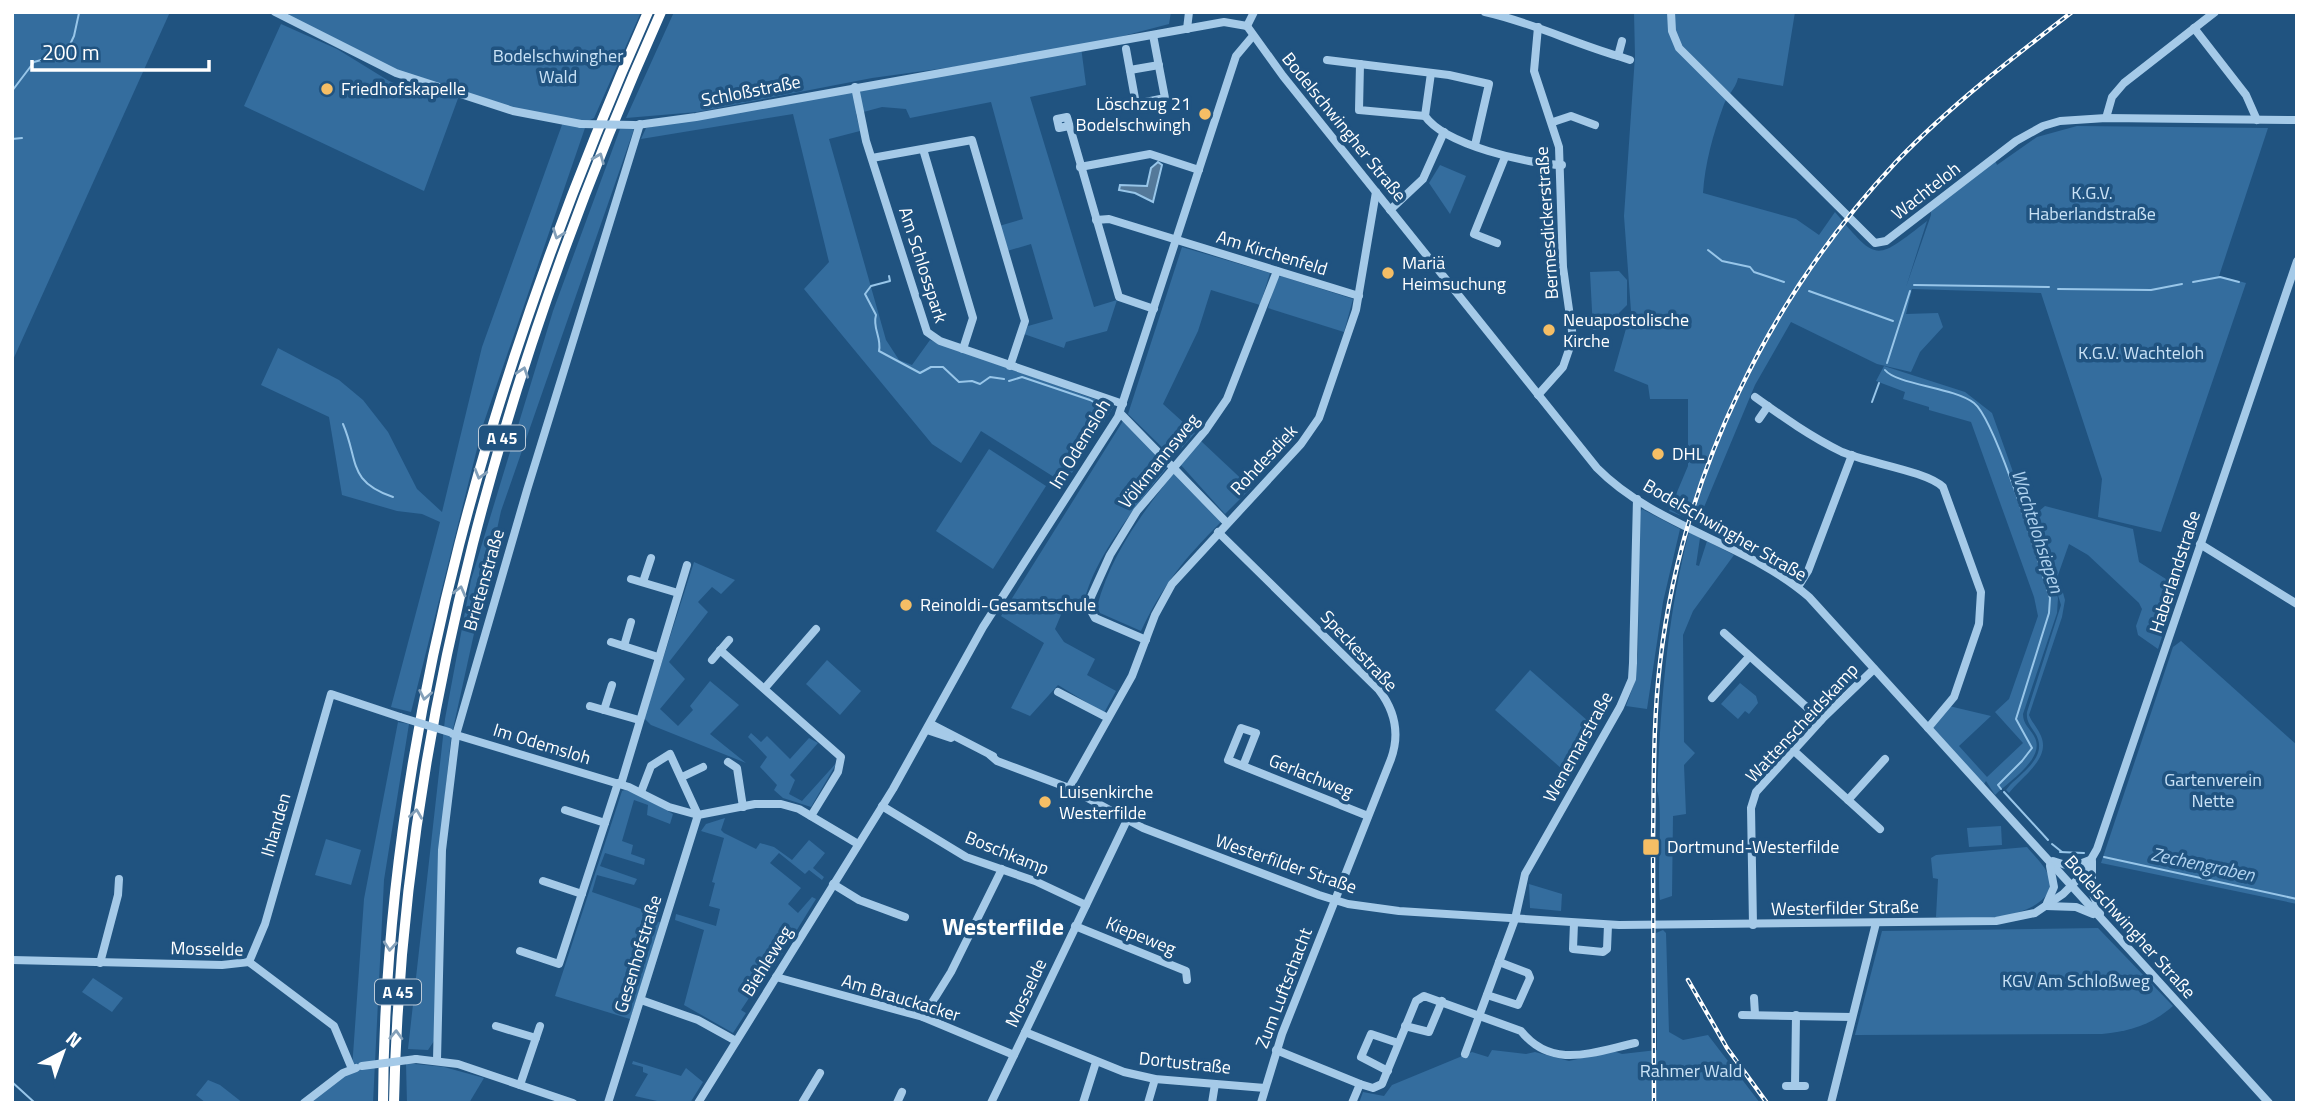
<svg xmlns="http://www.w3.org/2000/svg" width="2309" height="1115" viewBox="0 0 2309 1115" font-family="'Titillium Web',sans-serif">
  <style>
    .green { fill: #346d9e }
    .water { fill: #54799a; stroke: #98c6e9; stroke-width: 2 }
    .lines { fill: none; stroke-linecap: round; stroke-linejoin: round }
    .stream { stroke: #98c6e9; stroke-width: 2 }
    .minor { stroke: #a5cae8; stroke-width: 8 }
    .highway { stroke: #fff; stroke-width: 10 }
    .rail-casing { stroke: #fff; stroke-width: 4.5 }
    .rail { stroke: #205380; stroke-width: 2; stroke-dasharray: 5; stroke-linecap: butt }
    .minor-bridge { stroke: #a5cae8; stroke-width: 8 }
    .oneway { stroke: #84a0b9 }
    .poi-dot { fill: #f5be65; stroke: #205380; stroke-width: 2.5 }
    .labels { text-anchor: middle; stroke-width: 7; stroke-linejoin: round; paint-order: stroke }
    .shield { fill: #205380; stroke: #bccbd9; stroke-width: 2 }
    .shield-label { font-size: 16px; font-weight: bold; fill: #fff }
    .park-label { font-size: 18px; fill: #c9e2f6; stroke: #205380 }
    .poi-label { font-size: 18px; fill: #fff; stroke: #205380; text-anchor: start }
    .street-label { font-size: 18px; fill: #fff; stroke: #205380 }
    .water-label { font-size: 19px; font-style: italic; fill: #b0d3f0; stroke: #205380 }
    .district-label { font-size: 24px; font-weight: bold; fill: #fff; stroke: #205380 }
  </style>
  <rect width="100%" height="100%" fill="#205380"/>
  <g class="green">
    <path d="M12 12H170L12 362Z"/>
    <path d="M289 12H641L594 118 582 124 586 125 483 425 411 712 391 707 440 522 422 514 397 511 342 495 329 417 261 385 278 348 339 380 363 400 388 432 417 489 442 512 482 347 563 122 460 93 424 191 244 106 281 24 337 49 389 81 421 93 425 83 396 73 288 18Z"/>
    <path d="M674 12H1171L1169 24 1081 47 1086 85 1030 97 1094 307 1117 300 1107 331 1066 342 1064 348 1024 334 1028 326 1053 319 1031 244 1007 251 999 226 1023 219 991 102 910 118 906 109 882 107 856 114 860 131 829 139 886 340 899 360 912 365 930 340 1114 406 1065 484 981 431 961 463 932 444 804 289 829 262 793 114 641 139 646 128 997 61 872 78 697 112 626 118Z"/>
    <path d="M1634 12H1795L1783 86 1738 78C1735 90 1727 95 1723 107 1713 135 1705 163 1703 193L1796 219 1819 235 1835 212C1878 263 1875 261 1927 221L1906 287 1931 215V207L1994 158 1997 165 2037 137 2077 126 2268 128 2219 276 2246 283 2161 532 2098 517 2102 479 2041 293 1912 289 1906 314 1938 313 1943 327 1920 352 1911 372 1877 364 1791 322 1755 385 1697 524 1692 521 1694 513 1686 510 1684 517 1669 511 1688 466V399H1650L1648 385 1614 371 1631 311 1624 216 1635 56Z"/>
    <path d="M620 129H634L501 511 451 738 439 854 434 1041 428 1050 408 1049 445 719 471 580 553 311Z"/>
    <path d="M1440 165 1466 176 1450 214 1429 183Z"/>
    <path d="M1182 247 1270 273 1260 305 1211 290 1198 331 1163 404 1195 433 1173 458 1128 414Z"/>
    <path d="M1619 271 1627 280V305L1619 313 1618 327 1593 330 1590 272Z"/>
    <path d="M1281 276 1353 299 1344 332 1268 308 1277 278Z"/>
    <path d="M1884 366 1965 392 1992 413 2058 598 2057 613 2023 714C2023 725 2031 729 2035 738 2045 759 2008 782 1995 795L1986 781 1982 787 1928 728 1949 706 1991 716 1959 746 1987 777 2023 743 1995 712 2009 699 2038 616 2034 597 1971 422 1929 410V407L1903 399 1905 392 1876 381Z"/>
    <path d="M1123 421 1169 465C1141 499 1084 569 1083 613L1066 603 1055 629 1064 642 1095 659 1087 675 1116 691 1104 713 1058 685 1030 716 1011 708 1044 643 1001 616Z"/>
    <path d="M1201 441 1251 488 1225 514 1180 464Z"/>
    <path d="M989 449 1046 486 993 569 936 531Z"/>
    <path d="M1174 473 1221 522C1184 559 1164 583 1141 631L1100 613 1097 607C1110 556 1142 513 1174 473Z"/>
    <path d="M2045 506 2133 529 2139 562 2177 586 2182 571 2178 567 2184 569 2158 649 2138 635 2136 626 2142 609 2139 603 2088 555 2069 544 2058 575 2065 600 2062 617 2029 715C2032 723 2038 728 2041 736 2051 759 2021 777 2009 793L2006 790 2010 785C2024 771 2049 755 2035 733 2030 725 2026 721 2027 712L2061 605 2036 523 2038 512Z"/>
    <path d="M1642 509 1680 529 1663 602 1647 709 1626 706 1634 684 1638 654 1639 514Z"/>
    <path d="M1689 532 1700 538 1696 565 1699 566 1707 541 1734 555 1693 611 1683 635 1684 742 1695 753 1684 765 1686 814 1673 816 1672 896 1660 900C1657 878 1663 801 1657 791 1661 703 1667 616 1689 532Z"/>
    <path d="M694 562 735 580 721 594 712 587 698 602 708 612 669 662 685 679 660 709 678 726 693 710 690 706 710 681 739 705 710 734 746 763 651 725 644 718Z"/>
    <path d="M2181 641 2297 745V904L2101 863 2173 647Z"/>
    <path d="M827 660 861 691 840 715 806 684Z"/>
    <path d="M1530 670 1597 729 1562 769 1495 710Z"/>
    <path d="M1740 683 1756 696 1758 703 1749 714 1745 711 1738 719 1721 704Z"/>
    <path d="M398 722 409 724 384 880 373 1103H304L352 1069 364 899Z"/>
    <path d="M751 733 761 742 767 736 790 759 809 738 818 743 790 775 795 780 789 794 802 801 838 761 811 807 783 798 774 790 777 785 760 767 767 757 748 737Z"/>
    <path d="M625 790 640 795 673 814 670 824 647 815 648 805 634 800 622 841 633 845 631 854 645 859 644 865 605 853 600 866 637 879 634 885 597 875 592 892 644 910 642 916 662 923 630 1019 555 996 622 791Z"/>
    <path d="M725 818 721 830 724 833 756 849 760 843 774 847 792 860 809 840 825 853 813 868 824 877 822 880 809 870 805 874 779 853 770 863 801 888 788 904 798 913 812 897 816 899 795 933 792 932 779 947 784 951 775 966 770 964 757 986 761 988 757 994 753 992 741 1010 746 1013 733 1033 684 1005 704 930 675 920 676 914 716 926 720 909 709 906 715 883 712 882 724 838 701 831 706 824Z"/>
    <path d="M2001 826 2002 845 1969 847 1967 828Z"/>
    <path d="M326 839 361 850 351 885 315 875Z"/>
    <path d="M2027 847C2035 857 2050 870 2050 883 2051 919 1960 924 1936 917L1938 879 1933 878 1931 858 1936 855Z"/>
    <path d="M1529 884 1562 894 1561 911 1530 908Z"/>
    <path d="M2098 928 2173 1006C2151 1025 2131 1031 2102 1034L1855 1035 1882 931Z"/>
    <path d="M1663 930 1666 933 1669 1032 1683 1040 1708 1035 1760 1103H1359L1363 1092 1384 1096 1392 1085 1472 1052 1488 1057 1492 1050 1526 1054 1535 1052 1569 1061 1613 1051 1622 1054 1657 1050 1656 933Z"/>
    <path d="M93 978 123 998 112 1012 82 992Z"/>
    <path d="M633 1061 681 1076 686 1068 703 1082 690 1103H666L635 1096 648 1074 643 1072V1067L632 1064Z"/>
    <path d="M406 1063 444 1067 484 1078 469 1103H407Z"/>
    <path d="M208 1080 220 1085 243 1103H206L196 1095Z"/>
  </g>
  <path class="water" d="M1158 162 1162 165 1153 202 1135 193 1119 190 1120 185 1147 186 1151 168Z"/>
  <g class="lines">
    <g class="stream">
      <path d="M12 91 34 62 66 53 74 36 79 13"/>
      <path d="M12 139 22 138"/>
      <path d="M1708 250 1722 261 1750 267 1754 272 1784 282"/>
      <path d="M889 276 890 281 871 286 865 294 876 315C872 328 882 338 879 351L920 373 931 367H943L959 382 972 381 980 384 990 377 1004 379"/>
      <path d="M2193 282 2220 277 2239 282"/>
      <path d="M1914 285 2049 287"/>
      <path d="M2058 289 2151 290 2182 284"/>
      <path d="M1809 291 1893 321"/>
      <path d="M1887 363 1910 291"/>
      <path d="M1885 370C1897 385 1953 387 1974 403 1996 420 2039 564 2050 598L2049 613 2016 719 2032 748 2022 761 1998 785 2001 789"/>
      <path d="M1009 381 1022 377 1090 400 1106 409 1112 407"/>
      <path d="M1872 402 1879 383"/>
      <path d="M343 424C359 461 347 481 393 497"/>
      <path d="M2004 792 2048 840"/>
      <path d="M2052 844 2062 852"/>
      <path d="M2060 852 2084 853"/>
      <path d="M2104 857 2297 899"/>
      <path d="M12 1082 35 1103"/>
    </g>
    <g class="minor">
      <path d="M275 12 396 73 513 111 581 124"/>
      <path d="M1485 12C1531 22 1573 43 1618 56"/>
      <path d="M1671 12 1672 31 1679 48 1875 243 1886 241 2016 141 2043 126 2060 121 2106 118 2297 120"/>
      <path d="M1247 26 1283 76 1597 468C1655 527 1747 543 1809 597L2269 1103"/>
      <path d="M1247 26 1254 12"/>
      <path d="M1538 27 1534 71 1559 147 1563 267 1573 338 1563 367 1538 395"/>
      <path d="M2194 28 2246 95 2257 120"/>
      <path d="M1187 29 1189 12"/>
      <path d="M1622 41 1618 56 1630 60"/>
      <path d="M1126 49 1136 104 1165 98 1153 35"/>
      <path d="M1327 60 1449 75 1489 84 1475 145"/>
      <path d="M1360 64 1359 110 1425 116"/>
      <path d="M1130 70 1159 65"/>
      <path d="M1431 73 1425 116C1445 145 1528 164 1562 165"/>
      <path d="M855 87 866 141 927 332 940 341 1123 404"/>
      <path d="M2106 118 2112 97 2124 83 2215 12"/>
      <path d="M1553 122 1571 116 1595 125"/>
      <path d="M637 125 696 117 1224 22 1247 26"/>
      <path d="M1069 126 1059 128 1057 119 1067 117 1119 297 1154 309"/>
      <path d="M923 149 973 318 963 349"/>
      <path d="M872 158 972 140 1025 321 1010 366"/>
      <path d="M1080 167 1150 154 1199 170"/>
      <path d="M1390 210 1423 179 1444 132"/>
      <path d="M1096 220 1109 219 1359 296"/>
      <path d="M1497 243 1474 234 1505 157"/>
      <path d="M1755 397C1783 417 1811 437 1842 452 1868 463 1926 471 1943 487L1981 592 1979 624 1954 697 1928 728"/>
      <path d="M1120 413 1227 523"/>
      <path d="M1759 419 1768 406"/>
      <path d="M1218 532 1379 690C1395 711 1400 734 1391 759L1282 1034 1261 1103"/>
      <path d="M2200 544 2297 604"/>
      <path d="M631 579 678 593"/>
      <path d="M643 582 651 558"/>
      <path d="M1798 587 1808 571 1852 455"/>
      <path d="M1724 633 1821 720"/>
      <path d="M1146 640 1095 618 1090 609V599L1110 555 1137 511 1205 431 1227 399 1277 271"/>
      <path d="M611 642 658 657"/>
      <path d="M624 646 631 622"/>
      <path d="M720 650 841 757 838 772 811 816"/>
      <path d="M712 660 729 640"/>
      <path d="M765 688 816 629"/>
      <path d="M1058 692 1108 718"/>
      <path d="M1712 698 1749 657"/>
      <path d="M590 706 639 720"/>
      <path d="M604 710 612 685"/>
      <path d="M931 724 993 756"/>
      <path d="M927 730 951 738"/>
      <path d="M453 734 629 787 669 807 698 815 755 804H781L799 809 858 844"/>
      <path d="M1793 750 1880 829"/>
      <path d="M990 755 997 761 1069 788 1143 828 1319 895 1348 904 1399 911 1619 925 1996 921 2035 913 2063 894 2082 875 2097 849 2297 261"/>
      <path d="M728 762 737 768 743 807"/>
      <path d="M1243 766 1256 733 1241 728 1228 760 1368 816"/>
      <path d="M682 777 703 767"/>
      <path d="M621 784 687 565"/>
      <path d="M1069 788 1132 676 1155 615 1172 584 1301 444 1319 418 1356 310 1376 192"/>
      <path d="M1848 800 1885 759"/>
      <path d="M882 806 966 857 1035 881 1086 905"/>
      <path d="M565 810 605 823"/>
      <path d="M2053 861 2072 867 2090 860"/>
      <path d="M2092 861V891L2100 913"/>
      <path d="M543 881 582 894"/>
      <path d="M833 884 859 900 905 917"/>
      <path d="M2047 903 2054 887 2050 866"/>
      <path d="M2046 906 2076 907 2093 914"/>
      <path d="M1574 923 1573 949 1603 952 1607 949 1608 925"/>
      <path d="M1753 925 1751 808 1756 792 1824 717 1874 669"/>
      <path d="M1075 926 1186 971 1187 980"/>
      <path d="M520 951 559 964 618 783"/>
      <path d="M12 960 222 965 249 962"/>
      <path d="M249 962 265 924 331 694 400 717"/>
      <path d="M249 962 334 1026 352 1069"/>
      <path d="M100 963 118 895 119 879"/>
      <path d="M776 977 923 1017 1014 1055"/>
      <path d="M1487 995 1518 1005 1530 978 1528 973 1499 962"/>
      <path d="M1754 998 1755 1014"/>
      <path d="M641 1000 698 1020 736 1041"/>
      <path d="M1742 1015 1852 1017"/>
      <path d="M923 1017 951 972 1002 869"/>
      <path d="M496 1026 536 1038"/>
      <path d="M1405 1026 1429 1032 1442 1001"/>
      <path d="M1025 1032 1124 1072 1155 1079 1265 1088"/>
      <path d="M1276 1050 1360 1084 1352 1103"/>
      <path d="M1465 1054 1515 919 1525 874 1620 707 1632 679 1633 663 1637 499"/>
      <path d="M416 1059 458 1064 573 1103"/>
      <path d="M437 1060 442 850 456 735 527 490 640 124"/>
      <path d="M1388 1071 1361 1057 1371 1034 1398 1043"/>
      <path d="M1360 1084 1373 1088 1382 1084 1416 1001 1424 996 1521 1031C1552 1070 1593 1052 1635 1043"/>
      <path d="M520 1085 540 1026"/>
      <path d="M1786 1086H1805"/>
      <path d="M1795 1086 1796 1015"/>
      <path d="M304 1103 343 1073 356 1068"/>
      <path d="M608 1103 698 815 670 754 651 766 641 792"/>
      <path d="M698 1103 893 789 983 627 1118 417 1236 56 1252 37"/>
      <path d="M802 1103 820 1073"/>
      <path d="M897 1103 902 1092"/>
      <path d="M991 1103 1127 820"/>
      <path d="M1083 1103 1096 1062"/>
      <path d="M1148 1103 1155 1079"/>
      <path d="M1212 1103 1215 1084"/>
      <path d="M1831 1103 1876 923"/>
    </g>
    <g class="highway">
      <path d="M383 1103C385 725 496 355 648 12"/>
      <path d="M394 1103C402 723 507 357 661 12"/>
    </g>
    <g class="rail-casing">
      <g id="rail">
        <path d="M1688 980 1727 1048 1767 1103"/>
        <path d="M1654 1103C1654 1016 1653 929 1653 842 1654 782 1653 722 1660 663 1682 475 1768 298 1897 161 1950 106 2011 59 2072 12"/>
      </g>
    </g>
    <use href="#rail" class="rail"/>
    <g class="minor-bridge">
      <path d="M581 124 634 125"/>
      <path d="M400 717 449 732"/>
      <path d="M362 1066 416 1059"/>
    </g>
  </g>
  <defs><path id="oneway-chevron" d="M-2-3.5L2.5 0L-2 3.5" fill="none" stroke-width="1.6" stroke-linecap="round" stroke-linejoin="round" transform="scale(1.75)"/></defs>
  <g class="oneway">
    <use href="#oneway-chevron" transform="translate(599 158) rotate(-68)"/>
    <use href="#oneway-chevron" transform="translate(558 234) rotate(110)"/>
    <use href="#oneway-chevron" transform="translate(523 372) rotate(-72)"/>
    <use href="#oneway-chevron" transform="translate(480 474) rotate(106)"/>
    <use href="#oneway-chevron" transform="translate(460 591) rotate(-76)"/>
    <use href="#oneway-chevron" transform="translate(425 695) rotate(101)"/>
    <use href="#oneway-chevron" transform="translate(416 814) rotate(-82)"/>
    <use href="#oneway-chevron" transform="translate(390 946) rotate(95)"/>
    <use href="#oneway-chevron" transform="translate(396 1035) rotate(-88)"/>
  </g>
  <g class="poi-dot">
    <circle cx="327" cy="89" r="7"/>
    <circle cx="1205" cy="114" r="7"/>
    <circle cx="1388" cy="273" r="7"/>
    <circle cx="1549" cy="330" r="7"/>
    <circle cx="1658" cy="454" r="7"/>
    <circle cx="906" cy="605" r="7"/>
    <circle cx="1045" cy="802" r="7"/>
    <rect x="1642" y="838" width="18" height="18" rx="3.5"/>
  </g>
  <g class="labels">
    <g class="shield">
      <rect x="479" y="425.5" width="46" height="25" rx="5"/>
      <rect x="375" y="979.5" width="46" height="25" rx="5"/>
    </g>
    <g class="shield-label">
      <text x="502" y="444">A 45</text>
      <text x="398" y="998">A 45</text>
    </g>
    <g class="park-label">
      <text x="558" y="62">Bodelschwingher<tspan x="558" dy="21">Wald</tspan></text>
      <text x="2092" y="199">K.G.V.<tspan x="2092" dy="21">Haberlandstraße</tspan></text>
      <text x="2141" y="359">K.G.V. Wachteloh</text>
      <text x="2213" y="786">Gartenverein<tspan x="2213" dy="21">Nette</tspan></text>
      <text x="2076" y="987">KGV Am Schloßweg</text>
      <text x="1691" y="1077">Rahmer Wald</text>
    </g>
    <g class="poi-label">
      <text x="341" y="95">Friedhofskapelle</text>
      <text x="1191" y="110" text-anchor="end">Löschzug 21<tspan x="1191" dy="21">Bodelschwingh</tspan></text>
      <text x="1402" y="269">Mariä<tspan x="1402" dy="21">Heimsuchung</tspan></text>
      <text x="1563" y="326">Neuapostolische<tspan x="1563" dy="21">Kirche</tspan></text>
      <text x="1672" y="460">DHL</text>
      <text x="920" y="611">Reinoldi-Gesamtschule</text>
      <text x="1059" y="798">Luisenkirche<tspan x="1059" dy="21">Westerfilde</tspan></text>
      <text x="1667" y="853">Dortmund-Westerfilde</text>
    </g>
    <g class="street-label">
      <text transform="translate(751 91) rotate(-11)" y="6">Schloßstraße</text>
      <text transform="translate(1344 127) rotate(51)" y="6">Bodelschwingher Straße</text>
      <text transform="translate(1926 191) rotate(-38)" y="6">Wachteloh</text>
      <text transform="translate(1547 223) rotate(-94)" y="6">Bermesdickerstraße</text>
      <text transform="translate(1272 253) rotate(17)" y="6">Am Kirchenfeld</text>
      <text transform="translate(923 265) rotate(72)" y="6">Am Schlosspark</text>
      <text transform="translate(1080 444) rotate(-59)" y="6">Im Odemsloh</text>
      <text transform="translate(1264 460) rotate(-47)" y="6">Rohdesdiek</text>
      <text transform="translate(1159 461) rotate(-51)" y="6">Völkmannsweg</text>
      <text transform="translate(1725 530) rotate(30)" y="6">Bodelschwingher Straße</text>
      <text transform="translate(2175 572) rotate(-72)" y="6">Haberlandstraße</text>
      <text transform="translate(484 580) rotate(-74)" y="6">Brietenstraße</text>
      <text transform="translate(1359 651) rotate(47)" y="6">Speckestraße</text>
      <text transform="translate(1802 723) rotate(-47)" y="6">Wattenscheidskamp</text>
      <text transform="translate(542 744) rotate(17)" y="6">Im Odemsloh</text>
      <text transform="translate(1578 747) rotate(-61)" y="6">Wenemarstraße</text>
      <text transform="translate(1311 776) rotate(22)" y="6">Gerlachweg</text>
      <text transform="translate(276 825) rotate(-74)" y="6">Ihlanden</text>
      <text transform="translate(1007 853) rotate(22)" y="6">Boschkamp</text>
      <text transform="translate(1286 864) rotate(19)" y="6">Westerfilder Straße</text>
      <text transform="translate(1845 908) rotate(-1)" y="6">Westerfilder Straße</text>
      <text transform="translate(2130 927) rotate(48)" y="6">Bodelschwingher Straße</text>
      <text transform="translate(1141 936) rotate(22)" y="6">Kiepeweg</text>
      <text transform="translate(207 949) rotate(1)" y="6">Mosselde</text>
      <text transform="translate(638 954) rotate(-73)" y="6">Gesenhofstraße</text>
      <text transform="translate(767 961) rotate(-58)" y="6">Biehleweg</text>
      <text transform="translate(1284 988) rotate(-69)" y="6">Zum Luftschacht</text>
      <text transform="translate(1026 993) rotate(-65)" y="6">Mosselde</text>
      <text transform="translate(901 998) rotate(17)" y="6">Am Brauckacker</text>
      <text transform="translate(1185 1063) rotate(6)" y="6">Dortustraße</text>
    </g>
    <g class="water-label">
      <text transform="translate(2038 531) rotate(72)" y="7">Wachtelohsiepen</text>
      <text transform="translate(2203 864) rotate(12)" y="7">Zechengraben</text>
    </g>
    <g class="district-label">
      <text x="1003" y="935">Westerfilde</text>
    </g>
  </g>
  <rect width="2309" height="1115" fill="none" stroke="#ffffff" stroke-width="28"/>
  <g transform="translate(63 1052) rotate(41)" stroke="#205380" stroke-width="5" paint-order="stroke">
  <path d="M0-5L12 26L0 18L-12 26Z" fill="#ffffff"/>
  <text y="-10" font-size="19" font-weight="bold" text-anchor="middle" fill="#ffffff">N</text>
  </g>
  <path d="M32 60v10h177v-10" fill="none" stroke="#ffffff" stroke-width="3.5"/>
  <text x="42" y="60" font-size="21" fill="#ffffff" stroke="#205380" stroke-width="5" paint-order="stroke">200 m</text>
</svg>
